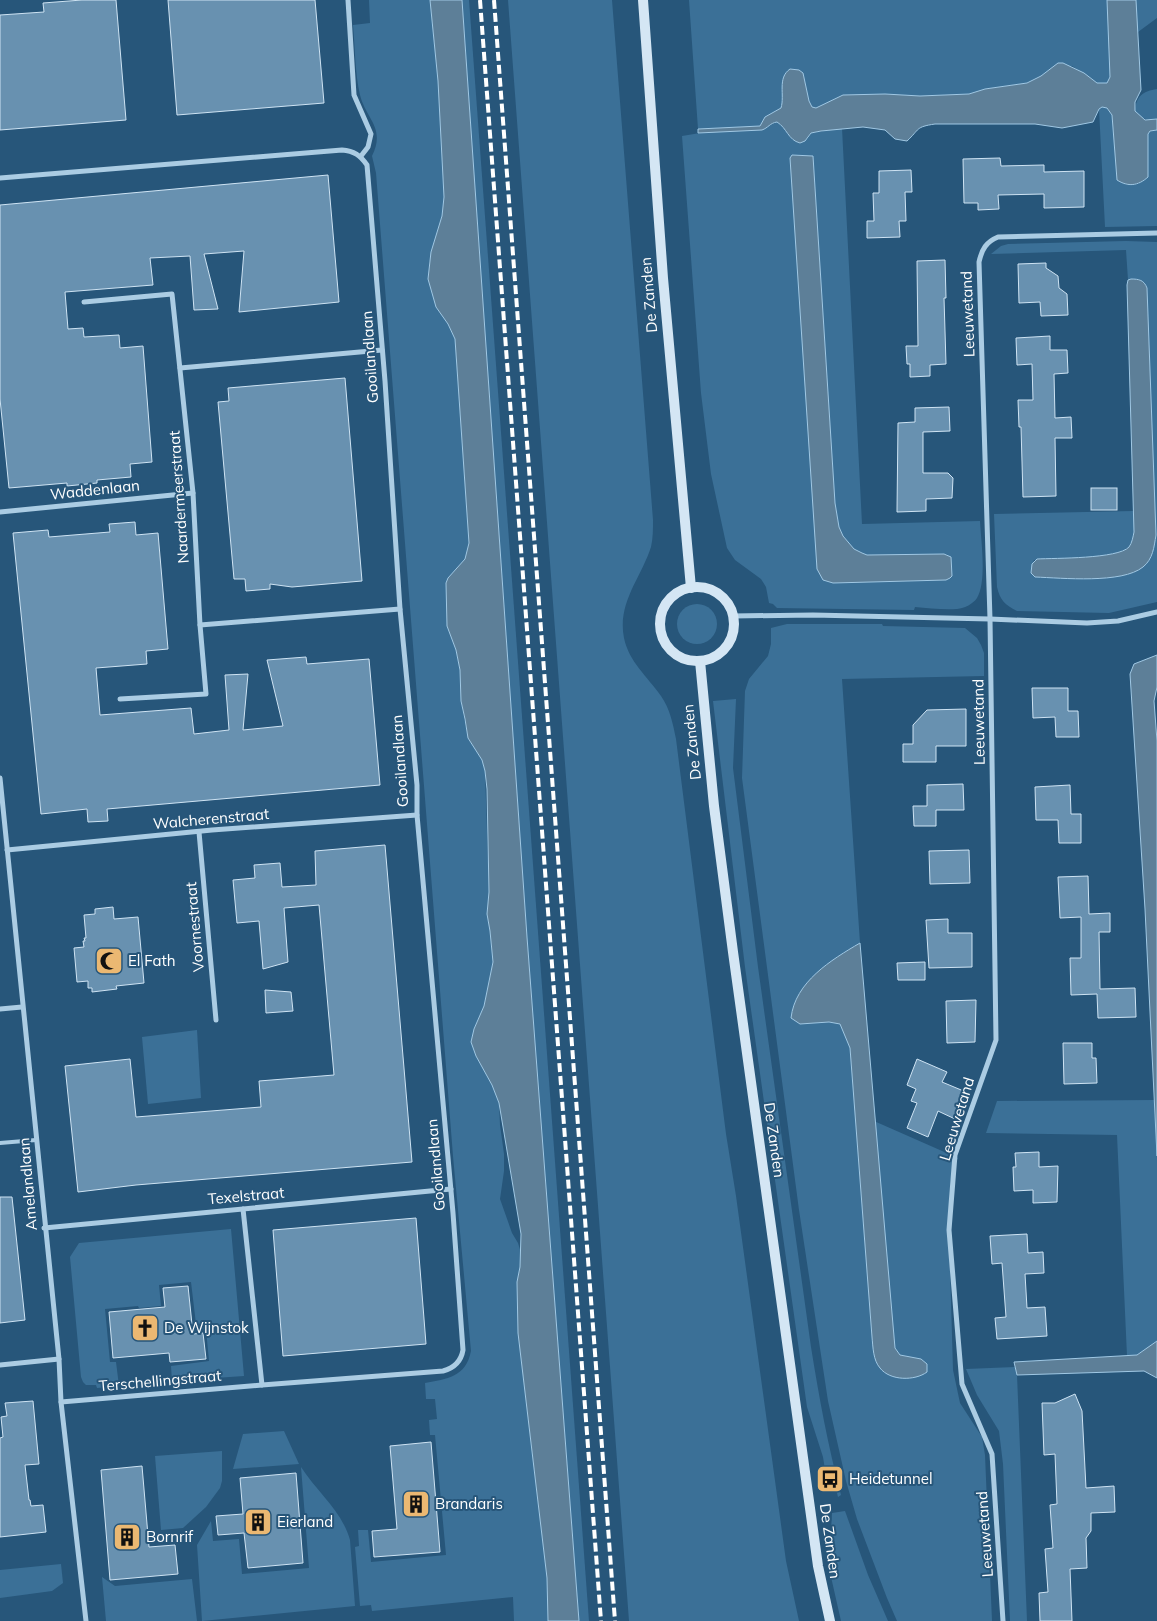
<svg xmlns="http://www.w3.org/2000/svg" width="1157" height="1621" viewBox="0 0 1157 1621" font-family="Mulish,sans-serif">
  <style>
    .green { fill: #3b7097; fill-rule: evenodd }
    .water { fill: #5d7f98; stroke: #a0c8e4 }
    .building { fill: #6891b0; stroke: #cee3f3 }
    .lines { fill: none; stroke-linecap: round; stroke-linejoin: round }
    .lane { stroke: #abcce3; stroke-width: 4 }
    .street { stroke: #abcce3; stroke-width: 5 }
    .secondary { stroke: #d4e6f4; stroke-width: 10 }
    .rail { stroke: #fff; stroke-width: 4; stroke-dasharray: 9 4; stroke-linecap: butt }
    .labels { text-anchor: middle; stroke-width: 4; stroke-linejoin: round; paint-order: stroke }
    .street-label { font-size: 15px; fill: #fff; stroke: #27567a }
    .poi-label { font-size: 15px; fill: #fff; stroke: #27567a; text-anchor: start }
  </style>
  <rect width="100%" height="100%" fill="#27567a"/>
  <g class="green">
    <path d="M369 0H430L438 81 444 197 442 216 429 264 436 307 448 324 455 339 469 543 465 559 448 578 446 583 447 626 456 650 460 670 461 701 468 738 482 760 485 771 489 892 487 914 490 931 493 962 484 1006 474 1029 476 1056 492 1085 499 1103 500 1125 504 1154V1171L500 1199 512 1233 518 1243 521 1253 522 1261 517 1282 518 1333 547 1578 548 1621H514L513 1597 372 1611 371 1605 360 1606 355 1547 359 1546 358 1530H368L371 1562 446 1555 435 1435H430L429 1420 437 1419 435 1399H426L425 1383C447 1379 466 1377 471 1351L453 1156 376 173 372 156C386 128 366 119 360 95 355 74 355 46 353 25L370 23Z"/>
    <path d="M462 0H469L589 1621H579L527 937Z"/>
    <path d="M508 0H612L653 520C653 529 653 538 651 547 641 578 617 603 624 638 629 662 647 676 661 696 670 709 673 724 676 739L726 1134 736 1196 786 1561 799 1621H629Z"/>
    <path d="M689 0H1157V18L1138 32 1107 83H1097L1072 66 1041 76 1027 83 985 89 969 94 920 96 885 94 843 95 816 108 812 107 809 101 803 73 781 108 765 117 760 126 698 129Z"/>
    <path d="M1157 89V119C1147 120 1140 120 1135 111 1136 96 1143 91 1157 89Z"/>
    <path d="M1102 107 1107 108 1112 115 1117 180 1127 185 1139 184 1148 134 1150 131 1157 130V226L1105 227 1099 109Z"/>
    <path d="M777 122C787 128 788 140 800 143L808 138 811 133 842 128 862 524 980 521C981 541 987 581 977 598 973 604 965 608 957 609 943 610 928 608 915 607L914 610 777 608 773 604 769 603 766 587 761 579 735 560 727 548 711 474 701 393 682 136 700 133 768 126ZM792 155 813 156 835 503 839 527 843 536 854 549 862 553 867 555 944 554 948 555 950 578 946 580 833 583Z"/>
    <path d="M1126 241 1157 242V602L1109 613 1017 611C1005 605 1000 600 997 587L994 514 1133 511C1134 521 1136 535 1130 545 1121 560 1053 559 1034 560L1031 573 1035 577C1064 578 1120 584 1143 567 1153 559 1154 546 1156 535L1147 288 1145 284 1139 279 1128 280 1126 250 991 254 1001 246 1008 244Z"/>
    <circle cx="697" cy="624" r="20"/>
    <path d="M787 624H882L883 626 965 628 977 638 981 645 984 653V676L842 679 860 943C832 960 794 983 791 1018L800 1024 829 1022 841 1024 850 1048 872 1337 875 1358 921 1359 900 1355 895 1348 874 1121 958 1158 952 1172 950 1185 949 1232 953 1370 960 1403 982 1437 985 1455 992 1621H897L887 1598 857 1519 846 1481 828 1401 799 1210 742 778 745 691 749 679 768 656 771 644V628Z"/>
    <path d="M736 699 733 768 758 967 811 1347C819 1397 828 1446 841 1495L838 1497 833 1476H826L823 1457 807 1407 745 967 713 701Z"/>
    <path d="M197 1030 201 1098 148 1104 142 1037Z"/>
    <path d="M1154 1100 1157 1156V1341L1137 1355 1127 1356 1117 1135 986 1133 997 1101Z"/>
    <path d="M231 1229 244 1376 172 1381 171 1366 209 1361 206 1329 184 1332 183 1326 196 1324 191 1282 159 1285 161 1306 139 1308 138 1306 105 1309 110 1362H116L119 1386 97 1388 96 1385H86L83 1382 81 1377 70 1257 79 1243Z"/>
    <path d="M1015 1367 1017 1375 1027 1621H1010L1003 1464 999 1431 977 1395 966 1369Z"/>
    <path d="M284 1431 299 1464 233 1469 243 1434Z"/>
    <path d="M222 1451V1481L220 1488 206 1507 183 1528 161 1530 155 1456Z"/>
    <path d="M301 1467C317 1492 342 1511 350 1540L355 1606 202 1621 197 1545 211 1521 213 1541 239 1539 242 1574 309 1568Z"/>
    <path d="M845 1511 868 1575 888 1621H841L829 1568 832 1513Z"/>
    <path d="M61 1564 63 1583 52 1591 0 1598V1570Z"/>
    <path d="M102 1577 115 1586 192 1579 197 1621H106Z"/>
  </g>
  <g class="water">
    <path d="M430 0H462L527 937 579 1621H548L547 1578 518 1333 517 1282 520 1267 521 1234 499 1103 492 1085 476 1056 471 1042 474 1029 484 1006 493 962 490 931 487 914 489 892 487 789 485 771 482 760 468 738 465 719 461 701 460 670 456 650 447 626 446 583 448 578 465 559 469 543 455 339 448 324 436 307 428 279 431 252 442 216 444 197 438 81Z"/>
    <path d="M1107 0H1136L1141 90 1135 102V111L1145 120 1157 119V130L1150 131 1148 134V177C1138 186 1128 187 1117 180L1112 115 1107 108 1102 107 1099 109 1093 122 1062 128 1035 124H935C915 127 920 129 907 141L895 139 885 130 863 127 821 131 811 133 805 141 800 143C788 140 787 128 777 122 770 123 768 128 762 130L698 133V129L760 126 765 117 781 108C785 95 777 78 790 69L799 70 803 73 809 101 812 107 816 108 843 95 885 94 920 96 969 94 985 89 1027 83 1041 76 1058 63H1063L1084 73 1097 83H1107L1110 77Z"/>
    <path d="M792 155 813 156 835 503 839 527 843 536 854 549 862 553 867 555 944 554 951 557 952 576 950 578 946 580 833 583 823 580 817 569 790 158Z"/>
    <path d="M1131 279C1139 279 1144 280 1147 288L1156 535C1154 547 1153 559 1143 567 1122 584 1062 578 1035 577L1031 573 1032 564 1037 559C1055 558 1118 559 1129 547 1132 543 1133 537 1134 532L1127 285 1128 280Z"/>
    <path d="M1157 655V687L1154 701 1157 741V1156L1145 909 1130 674 1134 664Z"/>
    <path d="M860 943 895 1348 900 1355 921 1359 927 1364V1372C915 1381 890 1381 880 1368 873 1360 873 1347 872 1337L850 1048 840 1024 829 1022 800 1024 791 1018C795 982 831 960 860 943Z"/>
    <path d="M1157 1341V1378L1144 1371 1017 1375 1014 1362 1137 1355Z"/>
  </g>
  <g class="building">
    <path d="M82 0H116L126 120 0 130V15L44 12 43 3Z"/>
    <path d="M168 0H315L324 103 177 115Z"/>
    <path d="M1000 158 1001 166 1044 165V172L1084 171V207L1044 208V194L998 195 999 209 978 210V203H964L963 159Z"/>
    <path d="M911 170 912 192H905L906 221H899L900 237 867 238V221H874L873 193H879V171Z"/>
    <path d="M328 175 339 302 239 312 244 251 204 254 218 309 194 310 190 256 150 258 153 285 65 292 68 329 83 328 84 337 119 335 120 348 143 346 152 462 130 464 131 477 97 480V483L67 486V483L9 488 0 399V205Z"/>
    <path d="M945 260 946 298H944L946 364 930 365V376L910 377V364H907L906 346H918L917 261Z"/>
    <path d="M1046 263V268L1058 276 1059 288 1067 294 1068 315 1041 316 1040 302 1019 303 1018 264Z"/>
    <path d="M1050 336V350H1067L1068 373 1054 374 1055 418 1071 417 1072 438H1055L1056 496 1023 497 1021 427H1019L1018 400H1033L1032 364 1017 365 1016 338Z"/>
    <path d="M345 378 362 581 292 587 270 584V589L246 591 245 579H234L218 402 229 401 228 388Z"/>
    <path d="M949 407 950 431 923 432V473H948L953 478 952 498 926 499V511L897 512 898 423 915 422V408Z"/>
    <rect x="1091" y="488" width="26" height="22"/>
    <path d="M135 522 136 535 158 533 168 649 146 651 147 664 96 668 100 715 191 708 194 734 229 730 225 675 248 674 243 730 283 726 267 660 306 657 307 664 369 659 380 785 107 809 108 821 88 822 87 809 41 814 13 533 48 530 49 537 110 532 109 524Z"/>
    <path d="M1032 688H1068V711H1078L1079 737H1056L1055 717 1033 718Z"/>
    <path d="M966 709V746H936V762H903V744H913V725L927 710Z"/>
    <path d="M963 784 964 810H936V826H914L913 806H927V785Z"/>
    <path d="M1070 785 1071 814H1081V843H1059L1058 820H1036L1035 787Z"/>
    <path d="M385 845 412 1162 136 1185 78 1192 65 1066 130 1059 136 1117 261 1107 259 1081 334 1075 319 905 284 908 288 962 263 969 259 921 237 923 233 880 255 878 254 865 280 863 282 887 316 885 315 851Z"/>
    <path d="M969 850 970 883 930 884 929 851Z"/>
    <path d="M1088 876 1089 914 1110 913V932H1099L1100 989 1135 988 1136 1017 1098 1018 1097 994 1071 995 1070 958H1081V917L1060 918 1058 877Z"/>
    <path d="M113 907 114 919 138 917 144 983 116 986 117 989 92 992V988H88V981L77 982 74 948 84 947 83 941H85L84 938H86L84 915 95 914V909Z"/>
    <path d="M948 919V933H972V967L929 968 926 920Z"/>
    <path d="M925 962V980H898L897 963Z"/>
    <path d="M265 990 291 992 293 1011 266 1013Z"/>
    <path d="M976 1000 975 1042 947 1043 946 1001Z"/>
    <path d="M1063 1043H1092V1058H1096L1097 1083 1064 1084Z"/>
    <path d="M917 1059 947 1072 942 1082 966 1092 955 1119 938 1111 928 1137 907 1128 917 1103 911 1101 916 1089 907 1085Z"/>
    <path d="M1039 1152V1167L1058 1166 1057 1202 1033 1203V1190L1014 1191 1013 1167H1016L1015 1153Z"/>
    <path d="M0 1197H12L25 1320 0 1323Z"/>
    <path d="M416 1218 426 1344 283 1356 273 1230Z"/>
    <path d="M1027 1234 1028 1253 1043 1252 1044 1273 1025 1274 1027 1308 1045 1307 1047 1336 997 1339 995 1318 1006 1317 1002 1263 992 1264 990 1236Z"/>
    <path d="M188 1286 193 1334 203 1333 206 1359 170 1362 169 1353 113 1358 109 1312 165 1307 163 1288Z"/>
    <path d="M1075 1394 1082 1411 1086 1488 1114 1486 1115 1512 1091 1513V1531L1086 1538 1087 1568 1070 1569 1072 1621H1040L1039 1593 1048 1592 1045 1549 1053 1548 1050 1505 1057 1504 1055 1454 1044 1455 1042 1403H1055Z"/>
    <path d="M33 1401 39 1464 25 1465 29 1500H30L31 1506 43 1505 46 1532 0 1537V1438L3 1437 1 1417 7 1416 5 1403Z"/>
    <path d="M431 1442 440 1552 374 1557 372 1531 397 1529 390 1446Z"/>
    <path d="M142 1466 149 1547 175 1545 178 1574 110 1580 101 1470Z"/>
    <path d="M296 1473 303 1563 248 1568 244 1533 218 1535 216 1516 243 1514 240 1478Z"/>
  </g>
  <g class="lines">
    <path class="lane" d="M0 1143 36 1140"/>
    <g class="street">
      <path d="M348 0 354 95 371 134 368 147 361 156"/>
      <path d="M0 178 342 150C354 151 360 155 367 165L385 381 400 609 417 785V815L453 1213 463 1350C461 1362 454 1368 443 1371L262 1385 61 1402"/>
      <path d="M84 302 172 294 193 493 200 625 206 694 120 699"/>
      <path d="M180 368 382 350"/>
      <path d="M0 512 193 493"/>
      <path d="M733 616 813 615 990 619 1087 623 1118 621 1157 612"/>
      <path d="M200 625 400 609"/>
      <path d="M0 778 59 1359 61 1402 86 1621"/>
      <path d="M199 832 216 1020"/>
      <path d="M7 850 212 830 417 815"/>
      <path d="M0 1009 22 1007"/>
      <path d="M243 1209 262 1385"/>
      <path d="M44 1228 451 1189"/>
      <path d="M0 1365 59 1359"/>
      <path d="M1003 1621 992 1454 962 1384 949 1230 955 1155 996 1040 990 619 979 262C982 249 986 242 998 237L1157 233"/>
    </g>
    <g class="secondary">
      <path d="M643 0 663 278 691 588"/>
      <circle cx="697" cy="624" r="37"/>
      <path d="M700 661 714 806 733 952 818 1566 830 1621"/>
    </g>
    <g class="rail">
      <path d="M480 0 601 1621"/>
      <path d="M494 0 615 1621"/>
    </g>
  </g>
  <defs>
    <g id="mosque-square" transform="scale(1.4375)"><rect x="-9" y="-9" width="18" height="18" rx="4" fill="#ebb872" stroke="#27567a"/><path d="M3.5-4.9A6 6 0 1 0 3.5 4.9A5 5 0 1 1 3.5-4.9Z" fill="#111"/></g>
    <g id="church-square" transform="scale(1.4375)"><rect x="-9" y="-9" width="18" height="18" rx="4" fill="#ebb872" stroke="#27567a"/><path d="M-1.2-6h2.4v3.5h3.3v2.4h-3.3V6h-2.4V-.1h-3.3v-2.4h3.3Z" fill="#111"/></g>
    <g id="bus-square" transform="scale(1.4375)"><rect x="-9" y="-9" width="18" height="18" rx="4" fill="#ebb872" stroke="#27567a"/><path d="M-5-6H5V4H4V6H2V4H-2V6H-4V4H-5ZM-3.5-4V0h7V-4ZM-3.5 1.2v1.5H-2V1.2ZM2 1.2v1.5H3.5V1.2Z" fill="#111"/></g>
    <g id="building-square" transform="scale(1.4375)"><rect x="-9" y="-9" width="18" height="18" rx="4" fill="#ebb872" stroke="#27567a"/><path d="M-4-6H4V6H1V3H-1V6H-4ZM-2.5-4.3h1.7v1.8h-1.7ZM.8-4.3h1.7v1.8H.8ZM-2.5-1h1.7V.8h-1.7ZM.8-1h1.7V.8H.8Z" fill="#111"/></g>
  </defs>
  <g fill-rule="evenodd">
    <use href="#mosque-square" x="109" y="961"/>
    <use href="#church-square" x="145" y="1328"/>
    <use href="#bus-square" x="830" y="1479"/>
    <use href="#building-square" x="416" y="1504"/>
    <use href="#building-square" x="258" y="1522"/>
    <use href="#building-square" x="127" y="1537"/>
  </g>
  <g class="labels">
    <g class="street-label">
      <text transform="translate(649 295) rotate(-95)" y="5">De Zanden</text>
      <text transform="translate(968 314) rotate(-92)" y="5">Leeuwetand</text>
      <text transform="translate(370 357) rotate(-94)" y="5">Gooilandlaan</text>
      <text transform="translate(95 490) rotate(-6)" y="5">Waddenlaan</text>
      <text transform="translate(179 497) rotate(-94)" y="5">Naardermeerstraat</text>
      <text transform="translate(979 722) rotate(-91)" y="5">Leeuwetand</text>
      <text transform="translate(692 742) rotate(-96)" y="5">De Zanden</text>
      <text transform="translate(400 761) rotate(-94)" y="5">Gooilandlaan</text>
      <text transform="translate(211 819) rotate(-5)" y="5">Walcherenstraat</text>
      <text transform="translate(195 927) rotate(-95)" y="5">Voornestraat</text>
      <text transform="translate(957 1119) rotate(-73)" y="5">Leeuwetand</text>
      <text transform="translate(774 1140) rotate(82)" y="5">De Zanden</text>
      <text transform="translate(436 1165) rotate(-95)" y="5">Gooilandlaan</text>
      <text transform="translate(28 1184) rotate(-95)" y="5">Amelandlaan</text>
      <text transform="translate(246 1196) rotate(-5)" y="5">Texelstraat</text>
      <text transform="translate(160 1381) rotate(-5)" y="5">Terschellingstraat</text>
      <text transform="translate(985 1534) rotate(-94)" y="5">Leeuwetand</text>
      <text transform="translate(830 1541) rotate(82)" y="5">De Zanden</text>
    </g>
    <g class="poi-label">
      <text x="128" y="966">El Fath</text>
      <text x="164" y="1333">De Wijnstok</text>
      <text x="849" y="1484">Heidetunnel</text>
      <text x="435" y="1509">Brandaris</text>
      <text x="277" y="1527">Eierland</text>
      <text x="146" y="1542">Bornrif</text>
    </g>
  </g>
</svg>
